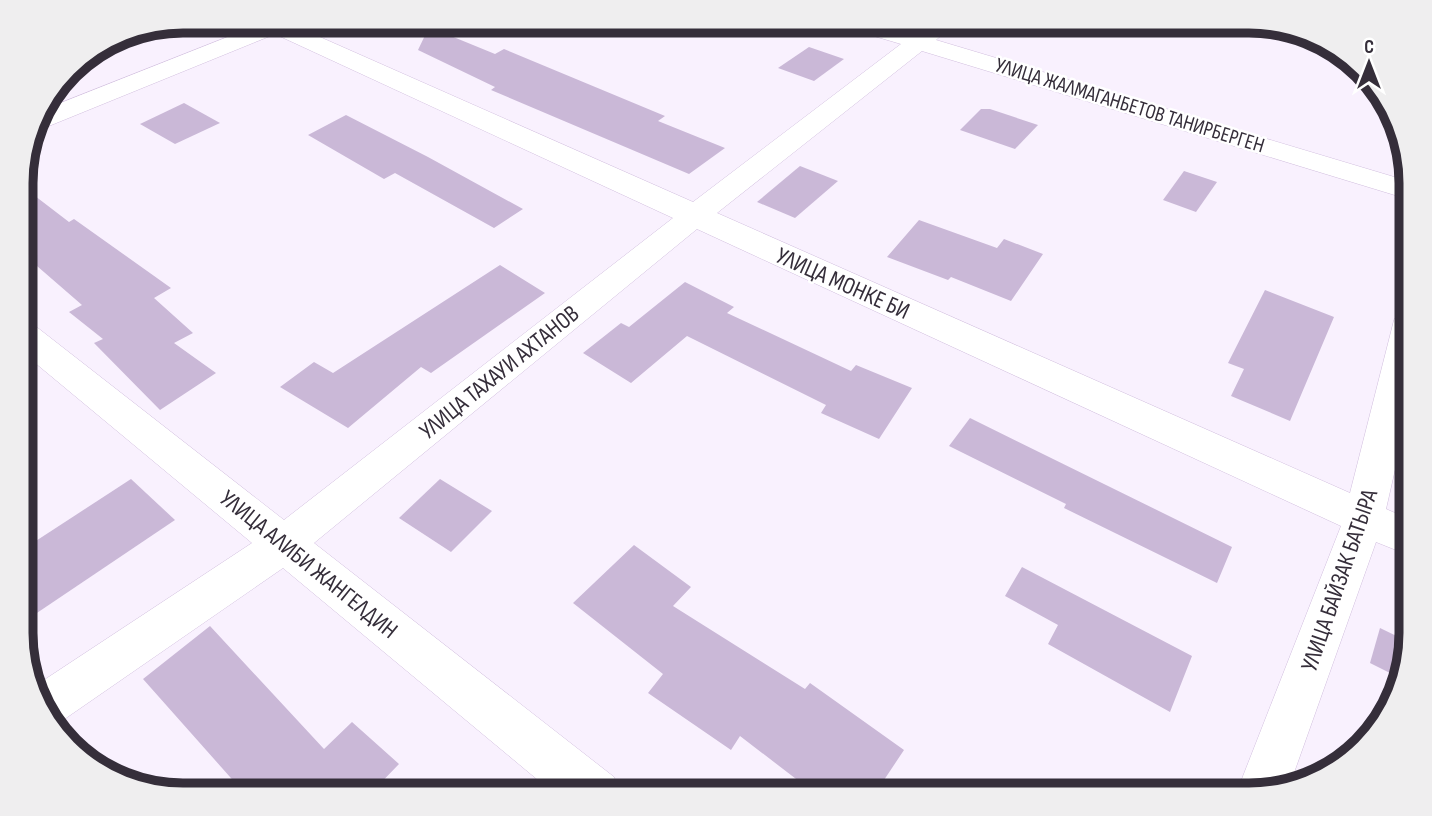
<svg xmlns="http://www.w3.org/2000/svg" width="1432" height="816" viewBox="0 0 1432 816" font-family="'Sofia Sans Condensed',sans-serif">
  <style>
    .building { fill: #cab8d7 }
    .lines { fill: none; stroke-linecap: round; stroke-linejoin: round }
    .street-casing { stroke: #d1bede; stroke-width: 1 }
    .street { fill: #fff; fill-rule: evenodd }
    .labels { text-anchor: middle; stroke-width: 5; stroke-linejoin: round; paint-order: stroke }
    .far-street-label { font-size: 21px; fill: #352e3a; stroke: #fff }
    .street-label { font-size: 24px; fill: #352e3a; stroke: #fff }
    .rim { fill: none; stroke: #352e3a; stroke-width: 9 }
  </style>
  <rect width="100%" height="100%" fill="#f9f1fe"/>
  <g class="building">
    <path d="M429 27 495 54 504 49 665 116 658 121 725 148 689 174 491 90 495 87 418 50Z"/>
    <path d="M809 47 844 59 814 81 778 68Z"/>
    <path d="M184 103 220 123 175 144 140 124Z"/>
    <path d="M981 109H990L1038 125 1015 149 960 130Z"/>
    <path d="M346 115 428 157 523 209 494 228 395 173 384 179 308 135Z"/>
    <path d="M800 166 838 181 795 218 757 202Z"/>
    <path d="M1184 171 1217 182 1196 212 1163 200Z"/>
    <path d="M22 186 69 222 74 219 171 288 154 298 193 333 174 343 216 373 160 410 94 343 103 339 69 312 82 305 22 253Z"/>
    <path d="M919 220 997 248 1004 239 1043 254 1011 301 951 277 948 280 887 257Z"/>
    <path d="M500 265 545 293 431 373 421 367 348 428 280 387 314 362 333 373Z"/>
    <path d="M685 282 734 307 727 313 851 371 856 365 912 388 879 439 821 413 826 405 687 336 631 383 583 353 621 323 629 327Z"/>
    <path d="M1265 290 1334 317 1290 421 1231 396 1244 369 1228 363Z"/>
    <path d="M970 418 1232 547 1217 583 1064 508 1066 504 949 446Z"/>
    <path d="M131 479 175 520 22 623V550Z"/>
    <path d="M440 479 492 511 451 552 399 518Z"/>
    <path d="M634 545 691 587 673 606 805 689 810 683 904 750 874 795H817L740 736 731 750 648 693 663 674 573 603Z"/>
    <path d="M1022 567 1192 656 1170 712 1048 644 1058 625 1005 596Z"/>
    <path d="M210 626 324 749 352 722 399 764 369 795H246L143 679Z"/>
    <path d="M1380 628 1411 643 1400 678 1370 663Z"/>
  </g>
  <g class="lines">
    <g class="street-casing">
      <path id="street" d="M268 21H299L295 26 693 202 901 44 840 26 837 21H872L915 34 932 21H957L936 40 1411 182V200L922 51 717 213 1350 493 1394 320 1399 312 1411 309V399L1386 509 1411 520V556L1376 542 1290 784 1259 795 1236 794 1341 526 697 229 314 543 614 777 621 795H556L283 568 53 727 49 723 35 686 252 543 22 352V321L34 325 284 520 673 218 275 34 44 128 32 129 38 112Z"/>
    </g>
    <use href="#street" class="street"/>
  </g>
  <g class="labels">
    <g class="far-street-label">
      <text transform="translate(1130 105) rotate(17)" y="7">УЛИЦА ЖАЛМАГАНБЕТОВ ТАНИРБЕРГЕН</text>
    </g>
    <g class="street-label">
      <text transform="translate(843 283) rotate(24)" y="8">УЛИЦА МОНКЕ БИ</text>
      <text transform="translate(499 372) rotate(-39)" y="8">УЛИЦА ТАХАУИ АХТАНОВ</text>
      <text transform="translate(309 564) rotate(39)" y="8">УЛИЦА АЛИБИ ЖАНГЕЛДИН</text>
      <text transform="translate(1339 580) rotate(-71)" y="8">УЛИЦА БАЙЗАК БАТЫРА</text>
    </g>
  </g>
  <path d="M0 0H1432V816H0ZM183 33H1249A150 150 0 0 1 1399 183V633A150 150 0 0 1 1249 783H183A150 150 0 0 1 33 633V183A150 150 0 0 1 183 33Z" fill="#efeeef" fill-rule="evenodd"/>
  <path class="rim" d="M183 33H1249A150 150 0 0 1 1399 183V633A150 150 0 0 1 1249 783H183A150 150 0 0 1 33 633V183A150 150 0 0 1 183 33Z"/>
  <g transform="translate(1369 63)" stroke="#ffffff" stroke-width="5" paint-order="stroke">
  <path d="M0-5L12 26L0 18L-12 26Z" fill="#352e3a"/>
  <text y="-10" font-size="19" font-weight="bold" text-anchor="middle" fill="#352e3a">С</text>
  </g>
</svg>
